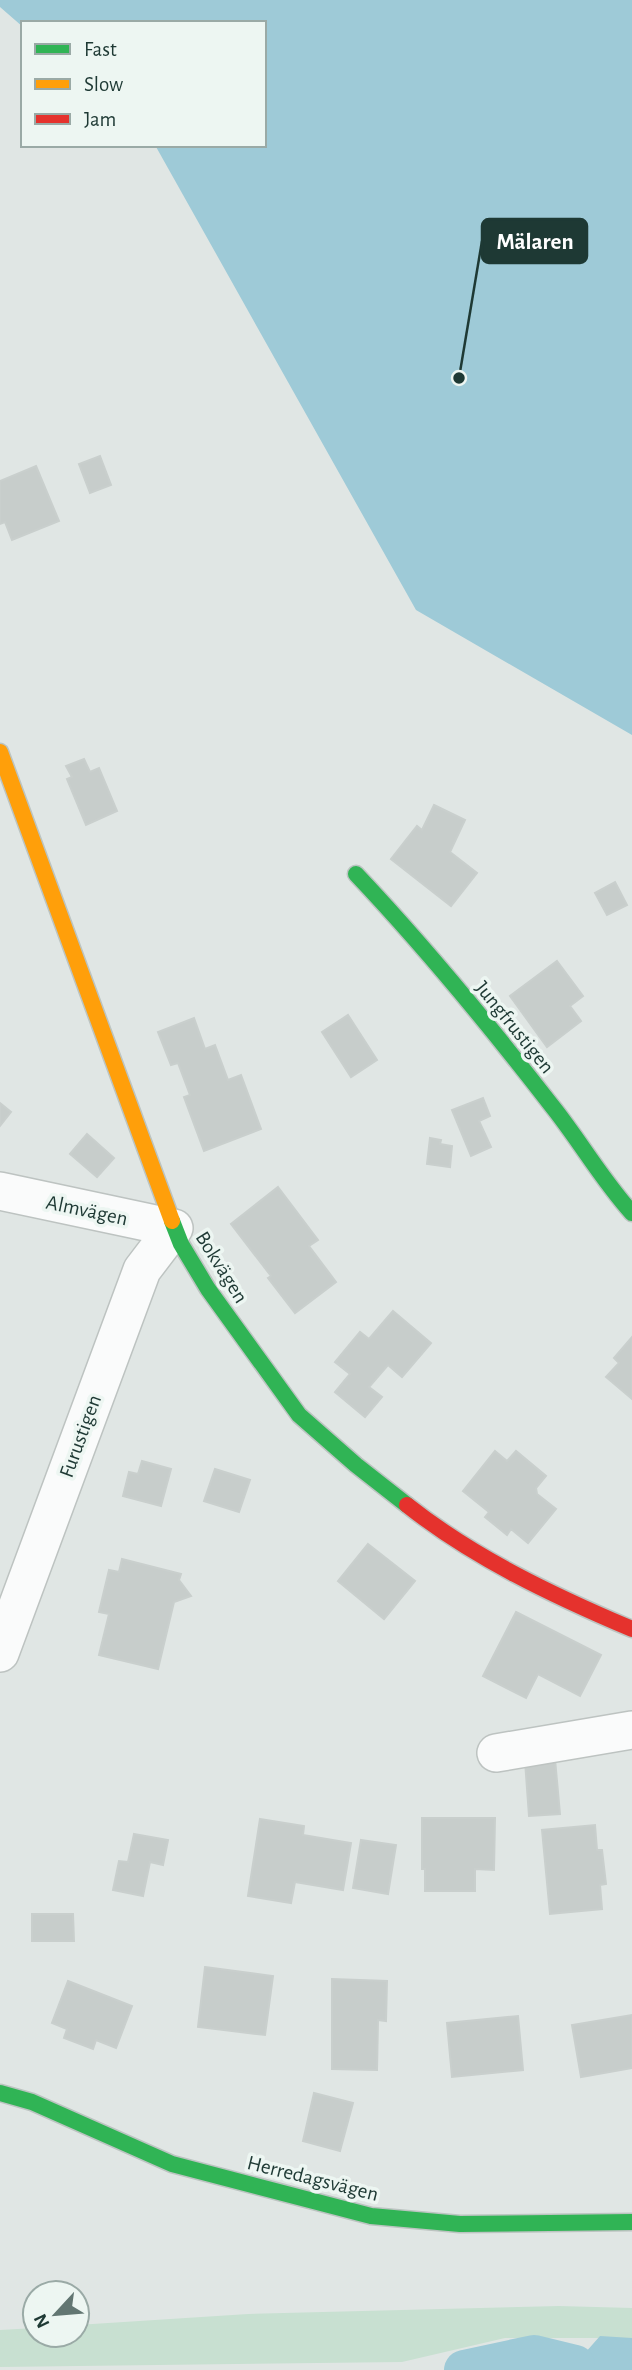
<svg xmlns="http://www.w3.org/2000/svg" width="632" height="2370" viewBox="0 0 632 2370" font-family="'Alegreya Sans',sans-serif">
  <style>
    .green { fill: #c8e0d1 }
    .water { fill: #9ecad7 }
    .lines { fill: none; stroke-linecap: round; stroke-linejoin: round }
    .canal { stroke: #9ecad7; stroke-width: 40 }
    .building { fill: #c7cdcb; stroke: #c9cfcd; stroke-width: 2 }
    .street-casing { stroke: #bdc3c1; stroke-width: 40 }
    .fast-casing { stroke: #bcc4c1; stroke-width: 19 }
    .slow-casing { stroke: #bcc4c1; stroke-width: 19 }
    .jam-casing { stroke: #bcc4c1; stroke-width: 19 }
    .street { stroke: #fafbfb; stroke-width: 37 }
    .fast { stroke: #30b455; stroke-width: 16 }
    .slow { stroke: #ff9f0a; stroke-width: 16 }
    .jam { stroke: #e5322d; stroke-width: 16 }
    .labels { text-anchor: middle; stroke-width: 7; stroke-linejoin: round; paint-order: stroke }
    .street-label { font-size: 21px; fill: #1e3934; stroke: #edf6f2 }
    .leader { fill: none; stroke: #1e3934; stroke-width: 2.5 }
    .callout-dot { fill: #1e3934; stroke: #edf6f2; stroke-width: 2.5 }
    .callout { fill: #1e3934; stroke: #1e3934; stroke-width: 2.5 }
    .callout-label { font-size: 23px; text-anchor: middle; font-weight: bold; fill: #fff }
  </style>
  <rect width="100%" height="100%" fill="#e0e6e4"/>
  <path class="green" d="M559 2306 632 2308V2338H505L402 2362 0 2367V2330L35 2328V2335H77V2325L248 2314Z"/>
  <g class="water">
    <path d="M0 0H632V735L416 610 155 145H264V23H23V27L0 7Z"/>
    <path d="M600 2336 632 2338V2370H570Z"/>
  </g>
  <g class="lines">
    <path class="canal" d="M464 2370 534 2355 575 2365"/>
  </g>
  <g class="building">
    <path d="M100 456 111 485 90 493 79 464Z"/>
    <path d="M36 466 59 521 12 540 5 522 0 524V481Z"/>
    <path d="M84 759 90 772 99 768 117 811 86 825 67 779 72 777 66 766Z"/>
    <path d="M434 805 465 820 450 852 477 873 451 906 391 859 417 826 422 830Z"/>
    <path d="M615 882 627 905 607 915 595 893Z"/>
    <path d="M557 961 583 996 570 1006 581 1021 547 1047 510 996Z"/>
    <path d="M348 1015 377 1060 351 1077 322 1032Z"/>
    <path d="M194 1018 205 1049 215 1045 228 1080 241 1075 261 1129 204 1151 184 1097 190 1095 178 1063 171 1065 158 1032Z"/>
    <path d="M483 1098 490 1116 479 1121 491 1147 471 1156 452 1110Z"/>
    <path d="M0 1103 11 1112 0 1126Z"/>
    <path d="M87 1134 114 1158 97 1177 70 1154Z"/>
    <path d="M430 1138 441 1140 440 1144 452 1146 450 1167 427 1164Z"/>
    <path d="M278 1187 318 1240 309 1246 336 1282 295 1313 268 1278 271 1276 231 1224Z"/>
    <path d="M393 1311 431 1343 402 1377 388 1365 369 1387 382 1397 365 1417 335 1392 350 1374 335 1362 360 1332 369 1339Z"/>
    <path d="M632 1337V1399L606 1377 619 1363 614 1358Z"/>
    <path d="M495 1451 507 1461 516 1451 546 1476 536 1488 537 1494 556 1509 528 1543 511 1529 507 1535 485 1517 489 1512 463 1491Z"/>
    <path d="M142 1461 171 1469 161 1506 123 1496 129 1472 138 1474Z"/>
    <path d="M215 1469 250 1480 239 1512 204 1501Z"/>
    <path d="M368 1544 415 1581 384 1619 338 1581Z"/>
    <path d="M122 1559 181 1574 179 1580 191 1596 174 1602 158 1669 99 1655 109 1614 99 1612 109 1570 119 1572Z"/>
    <path d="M516 1612 601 1655 580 1696 538 1674 526 1698 483 1676Z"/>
    <path d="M555 1759 560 1814 529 1816 525 1761Z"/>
    <path d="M422 1818H495L494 1870 475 1869V1891H425V1869H422Z"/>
    <path d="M260 1819 304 1826 303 1835 351 1843 343 1890 295 1882 291 1903 248 1896Z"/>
    <path d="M595 1825 597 1850H602L606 1884 600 1885 602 1909 550 1914 542 1830Z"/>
    <path d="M134 1834 168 1840 163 1865 150 1862 143 1896 113 1890 119 1861 128 1862Z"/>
    <path d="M361 1840 396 1845 388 1894 353 1888Z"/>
    <path d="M32 1914H73L74 1941H32Z"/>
    <path d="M205 1967 273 1976 265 2035 198 2027Z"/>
    <path d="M332 1979 387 1981 386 2021 378 2020 377 2070 332 2069Z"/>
    <path d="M68 1981 132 2006 116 2048 96 2040 93 2049 64 2038 67 2029 52 2023Z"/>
    <path d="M632 2015V2068L581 2077 572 2025Z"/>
    <path d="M518 2016 523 2070 452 2077 447 2023Z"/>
    <path d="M314 2093 353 2103 340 2151 303 2141Z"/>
  </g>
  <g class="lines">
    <g class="street-casing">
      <g id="street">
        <path d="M0 1191 174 1228 142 1270 0 1653"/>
        <path d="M496 1753 632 1730"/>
      </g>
    </g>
    <g class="fast-casing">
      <g id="fast">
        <path d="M356 874C426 948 490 1026 552 1106 580 1141 602 1180 632 1213"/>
        <path d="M172 1221 181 1244 208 1289 299 1415 356 1465 407 1505"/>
        <path d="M0 2093 32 2102 172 2164 371 2216 460 2224 632 2222"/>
      </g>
    </g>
    <g class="slow-casing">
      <path id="slow" d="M0 752 172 1221"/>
    </g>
    <g class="jam-casing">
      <path id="jam" d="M407 1505C474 1558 554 1596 632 1629"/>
    </g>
    <use href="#street" class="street"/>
    <use href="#fast" class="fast"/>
    <use href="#slow" class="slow"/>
    <use href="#jam" class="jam"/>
  </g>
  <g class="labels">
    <g class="street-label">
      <text transform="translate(515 1027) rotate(51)" y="7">Jungfrustigen</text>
      <text transform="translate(87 1210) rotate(12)" y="7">Almvägen</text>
      <text transform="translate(222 1267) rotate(58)" y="7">Bokvägen</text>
      <text transform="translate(80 1436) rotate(-70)" y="7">Furustigen</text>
      <text transform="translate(313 2178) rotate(14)" y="7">Herredagsvägen</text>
    </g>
  </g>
  <path class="leader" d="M459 378L482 241"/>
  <circle class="callout-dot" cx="459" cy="378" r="7"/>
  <rect class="callout" x="482" y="219" width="105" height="44" rx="7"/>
  <g class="callout-label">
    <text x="535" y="249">Mälaren</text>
  </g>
  <rect x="21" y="21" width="245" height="126" fill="#edf6f2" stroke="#9aaaa6" stroke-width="2"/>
  <rect x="35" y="44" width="35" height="10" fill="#30b455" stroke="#9aaaa6" stroke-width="2"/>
  <text x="84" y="56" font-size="21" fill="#1e3934">Fast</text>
  <rect x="35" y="79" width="35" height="10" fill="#ff9f0a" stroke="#9aaaa6" stroke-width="2"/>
  <text x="84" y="91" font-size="21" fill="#1e3934">Slow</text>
  <rect x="35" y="114" width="35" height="10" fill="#e5322d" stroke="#9aaaa6" stroke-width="2"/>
  <text x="84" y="126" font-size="21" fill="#1e3934">Jam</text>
  <g transform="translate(56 2314) rotate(244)"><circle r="33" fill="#edf6f2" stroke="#9aaaa6" stroke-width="2"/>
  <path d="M0-5L12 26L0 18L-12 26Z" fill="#627672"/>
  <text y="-10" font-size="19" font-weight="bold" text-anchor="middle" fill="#1e3934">N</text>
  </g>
</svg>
